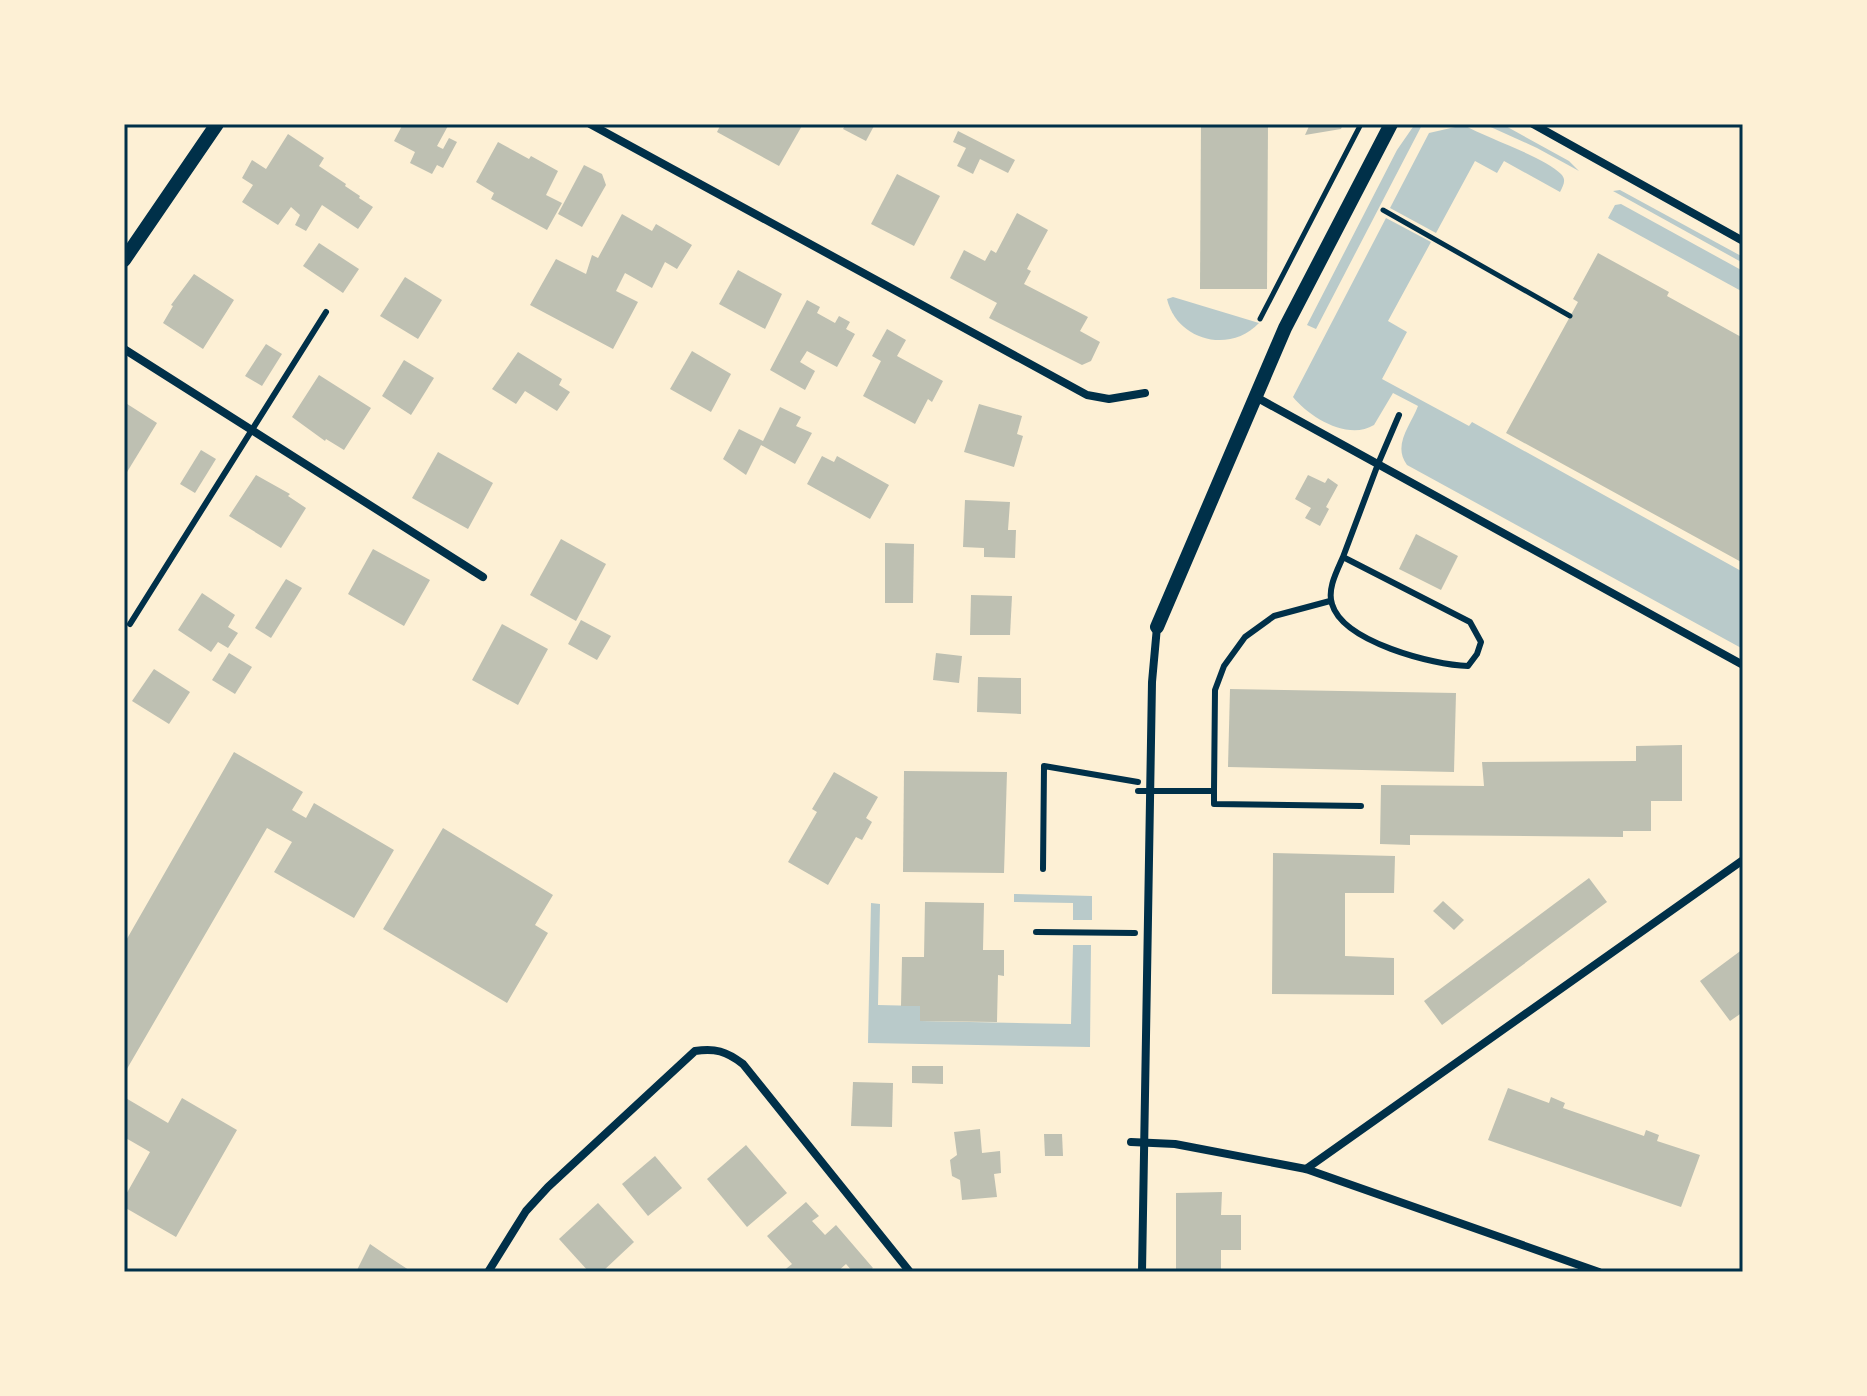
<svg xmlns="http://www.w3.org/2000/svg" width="1867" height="1396" viewBox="0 0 1867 1396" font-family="Signika,sans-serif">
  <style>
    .green { fill: #b9caca }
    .building { fill: #bec0b2 }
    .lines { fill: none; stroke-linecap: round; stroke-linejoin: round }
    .path { stroke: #003049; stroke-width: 5 }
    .service { stroke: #003049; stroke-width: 6 }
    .minor { stroke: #003049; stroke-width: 8 }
    .tertiary { stroke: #003049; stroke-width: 14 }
    .neatline { fill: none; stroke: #003049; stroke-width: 3 }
  </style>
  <rect width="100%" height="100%" fill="#fdf0d5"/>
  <g class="green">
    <path d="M1415 124H1425L1422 125 1316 329 1307 325 1397 150Z"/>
    <path d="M1484 124H1502L1569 161 1579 171 1537 148Z"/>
    <path d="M1464 125C1488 139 1545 157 1561 174 1567 180 1563 186 1560 192L1504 161 1497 173 1475 161 1436 233 1390 208 1429 133Z"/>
    <path d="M1620 190 1743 257V263L1613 191Z"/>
    <path d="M1621 204 1743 271V292L1608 218 1615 205Z"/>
    <path d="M1386 218 1431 242 1388 321 1407 332 1382 379 1469 426 1472 422 1743 572V649L1407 465C1392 445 1411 425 1418 406L1393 393 1374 425C1348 441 1309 417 1293 397Z"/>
    <path d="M1173 297 1259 323C1230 354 1177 341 1167 299Z"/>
    <path d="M1014 894 1092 896V920H1073V903L1014 902Z"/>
    <path d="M871 903 880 904 878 1005 920 1006 921 1021 1071 1024 1073 945H1091L1090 1047 868 1043Z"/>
  </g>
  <g class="building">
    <path d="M403 124H449L437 146 443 149 449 138 457 142 443 168 437 165 432 174 410 163 415 152 394 141Z"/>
    <path d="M721 124H803L779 166 717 132Z"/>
    <path d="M846 124H875L866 141 843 129Z"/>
    <path d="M1201 124H1268L1267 289H1200Z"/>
    <path d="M1310 124H1343L1341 129 1305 135Z"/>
    <path d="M958 131 1015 160 1008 173 980 159 973 174 957 166 966 148 953 142Z"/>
    <path d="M288 134 324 158 319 166 346 184 345 186 360 196 359 198 373 207 358 229 322 205 306 231 295 225 300 215 291 207 278 225 242 202 253 185 242 178 252 160 266 169Z"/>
    <path d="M498 142 529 159 531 156 558 171 546 195 562 203 547 230 491 199 494 193 476 182Z"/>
    <path d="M584 165 602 174 606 185 582 227 558 214Z"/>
    <path d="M897 174 940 196 914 246 871 224Z"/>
    <path d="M1017 213 1048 230 1027 269 1031 271 1024 284 1088 317 1080 331 1100 342 1091 361 1082 365 989 318 997 303 950 278 964 250 985 261 991 250 996 253Z"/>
    <path d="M622 214 652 231 656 224 692 245 677 269 665 262 652 288 625 273 616 291 638 302 613 349 530 305 556 259 586 274 592 255 598 258Z"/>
    <path d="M319 243 359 269 343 293 303 266Z"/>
    <path d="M1598 253 1669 292 1667 296 1743 338V563L1506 433 1578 302 1573 299Z"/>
    <path d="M738 270 782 294 765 329 719 304Z"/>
    <path d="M194 274 234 300 203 349 163 323 173 306 171 305Z"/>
    <path d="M405 277 442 300 418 339 380 316Z"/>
    <path d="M807 300 820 307 817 313 835 323 839 316 850 322 846 329 855 334 837 367 807 351 800 362 815 371 805 390 770 370Z"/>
    <path d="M887 329 906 340 897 356 943 381 932 402 928 399 915 424 863 396 881 361 872 356Z"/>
    <path d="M266 344 282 354 262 386 245 376Z"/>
    <path d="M692 351 731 374 711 412 670 389Z"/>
    <path d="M518 352 562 379 559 385 570 392 557 411 525 391 516 404 492 389Z"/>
    <path d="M404 360 434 378 411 415 382 396Z"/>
    <path d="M319 375 371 408 344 450 326 439 325 441 292 417Z"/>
    <path d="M124 402 157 423 124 477Z"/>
    <path d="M979 404 1022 416 1017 434 1023 436 1014 467 964 452Z"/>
    <path d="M780 407 801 417 796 426 812 433 795 464 761 445 746 475 723 459 739 429 763 441Z"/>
    <path d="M201 450 216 459 195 493 180 484Z"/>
    <path d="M438 452 493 483 468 529 412 498Z"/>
    <path d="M822 456 834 462 837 456 889 485 870 519 807 484Z"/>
    <path d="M256 475 290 494 288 496 306 508 281 548 229 516Z"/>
    <path d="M1308 475 1325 483 1328 478 1338 485 1326 507 1329 509 1320 526 1305 518 1311 508 1295 499Z"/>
    <path d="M965 500 1010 502 1008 530H1016L1015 558 984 557V548L963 547Z"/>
    <path d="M1416 534 1458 556 1441 590 1399 569Z"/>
    <path d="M561 539 606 564 576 621 530 595Z"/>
    <path d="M885 543 914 544 913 603H885Z"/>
    <path d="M373 549 430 580 404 626 348 594Z"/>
    <path d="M286 579 302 588 271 638 255 628Z"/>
    <path d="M202 593 235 615 228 627 238 633 228 648 218 642 211 652 178 630Z"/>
    <path d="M971 595 1012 596 1010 635H970Z"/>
    <path d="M581 620 611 636 597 660 568 644Z"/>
    <path d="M502 624 548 649 518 705 472 680Z"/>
    <path d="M229 653 252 667 235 694 212 680Z"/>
    <path d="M936 653 962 656 959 683 933 680Z"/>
    <path d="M154 669 190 692 169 724 132 701Z"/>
    <path d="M978 677 1021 678V714L977 712Z"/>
    <path d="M1230 689 1456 693 1454 772 1228 767Z"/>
    <path d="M1682 745V801H1651V831H1623V837L1410 835V845L1380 844 1381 785 1484 786 1482 762 1636 761V746Z"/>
    <path d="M234 752 303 792 292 810 306 818 314 803 394 850 354 918 274 872 292 842 267 828 124 1074V944Z"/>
    <path d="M904 771 1007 772 1004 873 903 872Z"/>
    <path d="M834 772 878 797 866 818 872 822 862 840 856 837 828 885 788 862 817 812 812 809Z"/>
    <path d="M443 828 553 895 535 925 548 933 507 1003 383 929Z"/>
    <path d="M1273 853 1395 856 1394 893H1345V956L1394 958V995L1272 994Z"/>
    <path d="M1589 878 1607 902 1442 1025 1424 1001Z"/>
    <path d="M1443 901 1464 920 1454 930 1433 911Z"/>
    <path d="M925 902 984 903 983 950H1004V976L998 975 997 1022 920 1021V1006H901L902 957H924Z"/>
    <path d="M1743 949V1012L1730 1021 1700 981Z"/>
    <path d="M912 1066H943V1084L912 1083Z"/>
    <path d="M853 1082 893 1083 892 1127 851 1126Z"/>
    <path d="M1508 1088 1549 1103 1551 1097 1565 1103 1563 1108 1644 1136 1646 1130 1659 1135 1657 1141 1700 1155 1681 1207 1488 1140Z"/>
    <path d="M124 1097 168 1123 182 1098 237 1130 176 1237 124 1207V1198L150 1152 124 1137Z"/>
    <path d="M980 1129 982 1153 1000 1151 1001 1173 994 1174 997 1197 962 1200 960 1180 952 1176 950 1160 957 1155 954 1132Z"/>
    <path d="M1044 1134H1062L1063 1156H1045Z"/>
    <path d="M746 1145 787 1193 747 1227 707 1179Z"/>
    <path d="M655 1156 682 1188 648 1216 622 1184Z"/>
    <path d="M1222 1192 1221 1215H1241V1250H1221V1271H1176V1193Z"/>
    <path d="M806 1202 819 1216 812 1221 825 1235 836 1225 873 1268 868 1272H853L846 1264 837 1272H782L792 1264 767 1236Z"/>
    <path d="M598 1203 634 1242 602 1272H589L559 1239Z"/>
    <path d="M370 1244 389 1257 412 1272H356Z"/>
  </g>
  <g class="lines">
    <g class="path">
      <path d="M1383 210 1570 316"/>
      <path d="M1260 319 1361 124"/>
    </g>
    <g class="service">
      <path d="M1343 557C1337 571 1327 589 1332 604 1343 642 1433 665 1468 666L1477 654 1481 642 1470 622 1343 557 1378 464 1399 415"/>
      <path d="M130 624 326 312"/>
      <path d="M1138 791H1214V804L1361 806"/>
      <path d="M1214 791 1215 690 1224 666 1245 637 1274 616 1330 601"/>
      <path d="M1043 869 1044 766 1138 782"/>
      <path d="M1036 932 1135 933"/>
    </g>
    <g class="minor">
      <path d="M590 124 1087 395 1109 399 1145 393"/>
      <path d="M1533 124 1743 241"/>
      <path d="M124 349 483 577"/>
      <path d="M1254 396 1743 665"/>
      <path d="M1131 1142 1175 1144 1306 1169 1599 1272"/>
      <path d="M1306 1169 1743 860"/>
      <path d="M488 1272 526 1211 548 1187 695 1051C715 1048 726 1051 743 1064L910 1272"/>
      <path d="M1142 1272 1152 682 1157 627"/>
    </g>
    <g class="tertiary">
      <path d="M124 260 217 124"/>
      <path d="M1157 627 1285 328 1391 124"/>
    </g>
  </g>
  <rect width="1867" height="1396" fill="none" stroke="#fdf0d5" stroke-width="252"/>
  <rect x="126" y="126" width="1615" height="1144" class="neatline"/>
</svg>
